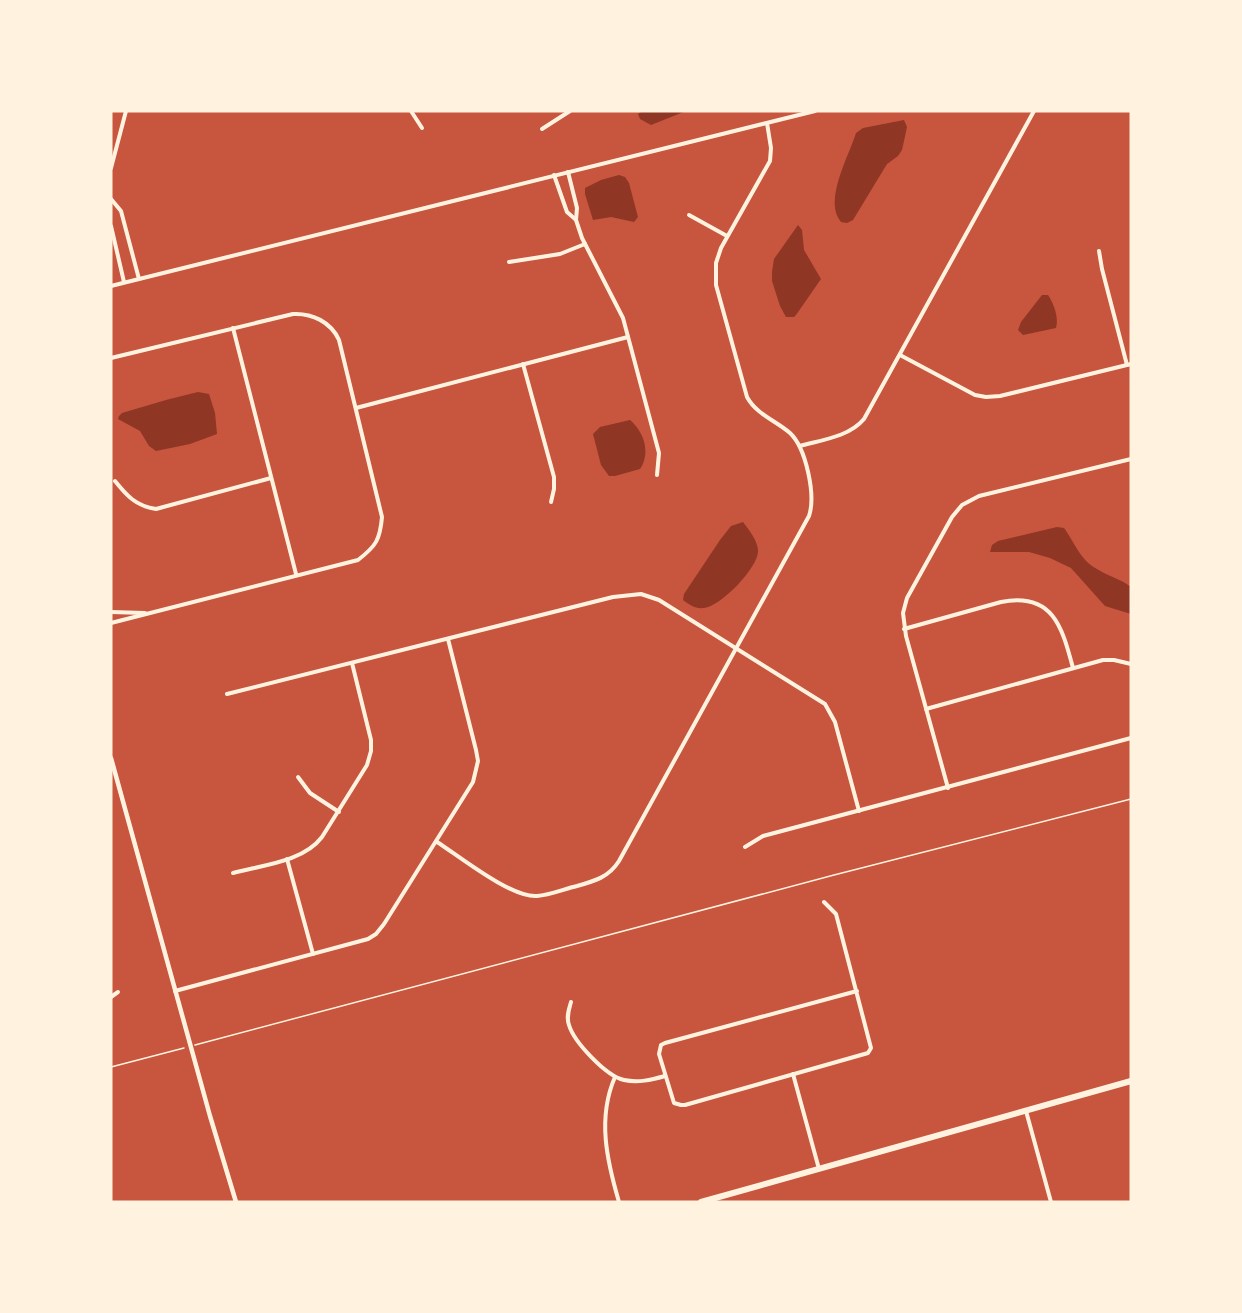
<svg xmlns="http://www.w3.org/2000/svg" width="1242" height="1313" viewBox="0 0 1242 1313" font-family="Overpass,sans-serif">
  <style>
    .water { fill: #8f3625 }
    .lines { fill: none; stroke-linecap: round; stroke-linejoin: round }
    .path { stroke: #fff3e0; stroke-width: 1.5 }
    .minor { stroke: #fff3e0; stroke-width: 4 }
    .tertiary { stroke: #fff3e0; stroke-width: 4.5 }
    .primary { stroke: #fff3e0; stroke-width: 6 }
  </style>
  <rect width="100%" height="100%" fill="#c8553d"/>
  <g class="water">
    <path d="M642 111H686L651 125 640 119 638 114Z"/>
    <path d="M904 120 907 127 902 150 898 156 887 164 853 220 847 223 841 222C823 201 849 156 856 133L863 128Z"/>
    <path d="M619 175 625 177 629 183 638 217 634 222 611 217 593 220 585 194V188L601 180Z"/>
    <path d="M798 225 802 230 804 250 821 279 796 315 794 317H786L780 306 772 281V272L774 259Z"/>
    <path d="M1042 295H1048C1054 304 1059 318 1056 328L1023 335 1018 330 1021 322Z"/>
    <path d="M198 392 209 394 215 413 217 434 190 444 156 451 149 446 140 431 118 419 119 416 122 413 166 400Z"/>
    <path d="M630 420C644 432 651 453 640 469L615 476H609L601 465 593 434 600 427Z"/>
    <path d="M743 522C749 530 758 541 758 551 758 568 721 606 704 608 695 609 690 605 683 600L684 594 720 540 731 526Z"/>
    <path d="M1057 527 1064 528C1075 543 1080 560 1097 569 1108 576 1121 579 1131 587V614L1105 606 1071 568 1050 558 1029 552H990L992 545 998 541Z"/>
  </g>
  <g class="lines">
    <g class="path">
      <path d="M195 1045 834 875 1131 799"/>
      <path d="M111 1067 184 1048"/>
    </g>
    <g class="minor">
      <path d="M411 111 422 128"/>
      <path d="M542 129 570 111"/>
      <path d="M111 168 126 111"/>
      <path d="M568 172 577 208 576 220 582 238 623 318 659 453 657 475"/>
      <path d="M554 175 567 212 575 219"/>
      <path d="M111 199 121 211 139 279"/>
      <path d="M689 215 727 236"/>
      <path d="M111 226 124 282"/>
      <path d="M1099 251 1102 269 1127 365"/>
      <path d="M509 262 560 254 585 244"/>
      <path d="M111 286 815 111"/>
      <path d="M233 328 296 574"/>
      <path d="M900 355 975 395 986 397 1000 396 1131 364"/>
      <path d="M111 358 293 314C312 313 331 322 339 340L382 517C380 540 376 546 358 560L111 623"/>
      <path d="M523 364 554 477V489L551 502"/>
      <path d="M356 408 628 337"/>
      <path d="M800 446C821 440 849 437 864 419L1034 111"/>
      <path d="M115 481C127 496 136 506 156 509L271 478"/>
      <path d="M111 612 145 613"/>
      <path d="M904 629 1001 602C1053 592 1062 627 1073 668"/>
      <path d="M227 694 613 597 641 594 659 600 825 704 835 722 859 811"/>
      <path d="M926 709 1103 660H1114L1131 664"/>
      <path d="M298 777 310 793 339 812"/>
      <path d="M948 788 906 636 903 613 907 598 952 517 962 505 979 496 1131 459"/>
      <path d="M437 842C459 856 511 898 537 896 550 895 564 889 577 886 595 881 609 877 619 861L809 516C816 495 806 448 790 433 775 420 757 415 747 397L716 285V263L721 248 770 161 771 148 767 123"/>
      <path d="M745 847 763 836 1131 738"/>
      <path d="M287 859 313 954"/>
      <path d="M233 873C263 865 303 862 322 837L367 765 371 751V740L352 663"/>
      <path d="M824 902 836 914 871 1048 868 1053 685 1105H681L674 1103 659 1054 661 1045 665 1043 857 991"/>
      <path d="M175 991 368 939 376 934 384 924 473 782 478 761 476 750 448 639"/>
      <path d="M111 997 118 992"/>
      <path d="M571 1002C569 1009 566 1017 569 1025 574 1042 606 1076 624 1080 638 1083 651 1080 665 1076"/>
      <path d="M793 1074 819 1169"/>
      <path d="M615 1077C597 1118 607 1161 619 1202"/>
      <path d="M1026 1111 1051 1202"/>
    </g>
    <path class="tertiary" d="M111 758 210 1116 236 1202"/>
    <path class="primary" d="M701 1202 1131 1081"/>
  </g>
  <rect width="1242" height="1313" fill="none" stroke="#fff3e0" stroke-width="225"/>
</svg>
